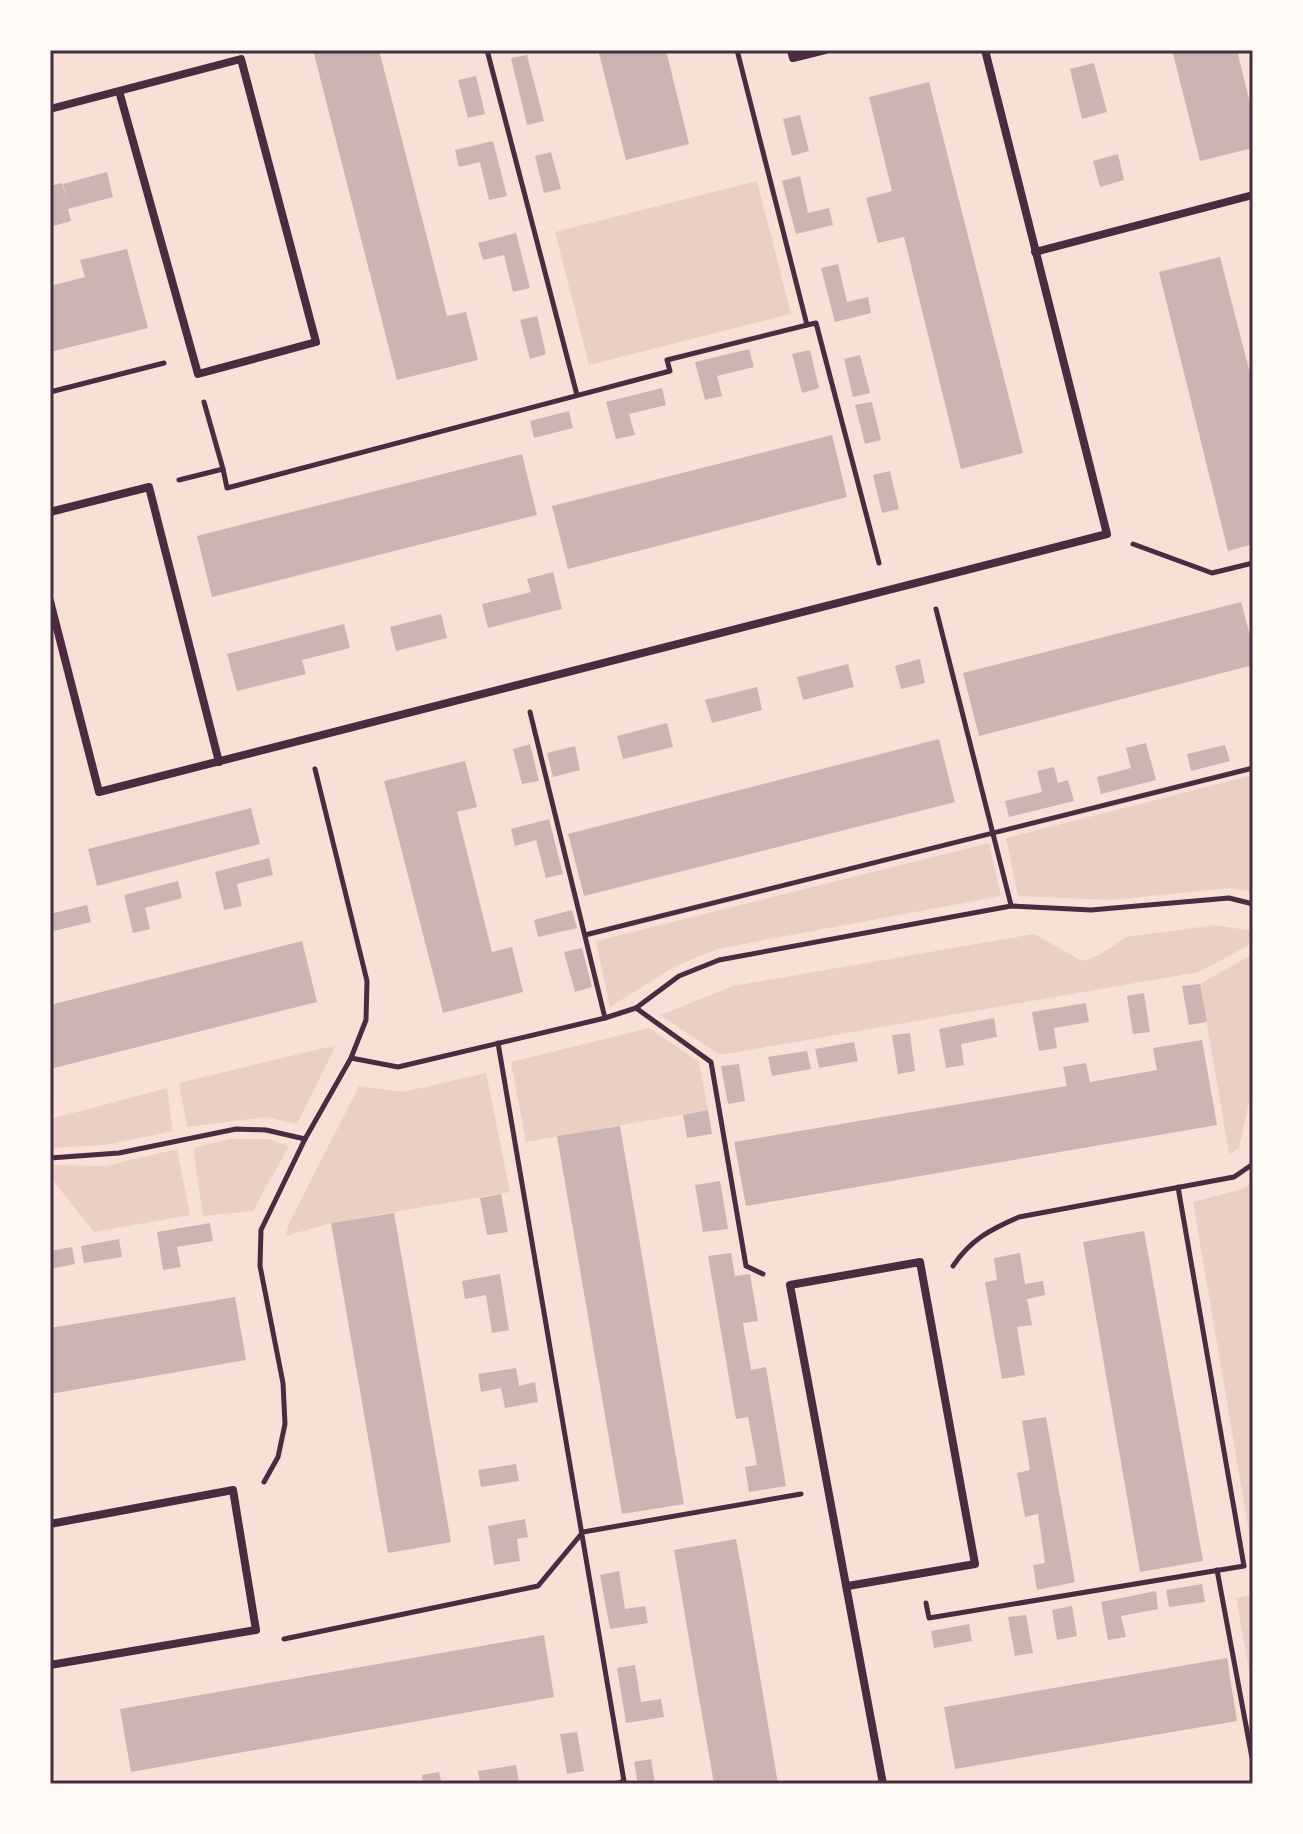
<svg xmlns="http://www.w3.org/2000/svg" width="1303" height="1834" viewBox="0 0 1303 1834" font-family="Figtree,sans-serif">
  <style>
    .green { fill: #ebcfc5 }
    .building { fill: #ccb4b1 }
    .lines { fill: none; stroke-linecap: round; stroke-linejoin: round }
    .path { stroke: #4a2c40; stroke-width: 5 }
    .minor { stroke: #4a2c40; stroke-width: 8 }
    .neatline { fill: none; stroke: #4a2c40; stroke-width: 3 }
  </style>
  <rect width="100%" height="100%" fill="#f7e1d7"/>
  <g class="green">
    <path d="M757 181 791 314 589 365 555 232Z"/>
    <path d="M1253 775V892L1230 888 1110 900 1018 896 1006 838Z"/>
    <path d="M989 843 1001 896 717 949 674 967 610 1007 596 941Z"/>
    <path d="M1215 925 1253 931V943L1199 972 720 1055 660 1015 733 986 1034 934 1082 961 1099 955 1126 937Z"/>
    <path d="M1253 954V1084L1239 1148 1229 1154 1200 984Z"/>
    <path d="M649 1028 699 1062 708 1110 526 1142 511 1062Z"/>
    <path d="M336 1045 297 1124 266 1117 187 1127 179 1083Z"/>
    <path d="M486 1073 510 1192 331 1223 286 1236 289 1223 359 1086 403 1092Z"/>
    <path d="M167 1088 173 1131 105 1145 50 1148V1119Z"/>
    <path d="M230 1139H269L289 1146 253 1211 203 1216 193 1148Z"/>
    <path d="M177 1149 190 1215 94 1232 50 1177V1165L106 1166Z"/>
    <path d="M1253 1182V1556L1193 1202 1242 1189Z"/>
    <path d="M1253 1595V1692L1236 1598Z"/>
  </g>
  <g class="building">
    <path d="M313 50H379L447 316 466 312 478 360 397 380Z"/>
    <path d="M598 50H666L689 144 626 160Z"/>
    <path d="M1172 50H1237L1253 115V148L1200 161Z"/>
    <path d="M527 55 544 121 527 125 511 58Z"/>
    <path d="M1094 63 1107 112 1082 119 1070 69Z"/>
    <path d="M476 76 485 114 468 118 458 80Z"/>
    <path d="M929 82 1023 453 961 469 904 237 878 243 866 198 892 191 869 97Z"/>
    <path d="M800 115 809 151 792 156 783 119Z"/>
    <path d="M493 141 507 196 489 200 480 162 459 167 455 150Z"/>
    <path d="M551 152 561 189 544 193 535 156Z"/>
    <path d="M1118 154 1124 180 1100 187 1093 161Z"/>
    <path d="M107 172 113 197 68 209 71 221 50 227V186L62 183 67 200 63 184Z"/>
    <path d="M800 176 808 213 829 208 833 225 796 234 782 181Z"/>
    <path d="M516 233 530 288 513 292 504 255 483 260 478 243Z"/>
    <path d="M127 249 148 328 50 352V286L85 277 80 260Z"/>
    <path d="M1220 257 1253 385V544L1228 551 1159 272Z"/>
    <path d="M838 264 847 302 868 297 871 313 835 322 821 268Z"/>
    <path d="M537 316 546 354 530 359 520 320Z"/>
    <path d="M749 349 754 367 717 376 722 396 705 400 695 362Z"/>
    <path d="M810 350 819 388 802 393 792 354Z"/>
    <path d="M860 355 870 393 853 397 844 359Z"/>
    <path d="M662 388 666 405 629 414 635 435 616 439 606 402Z"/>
    <path d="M872 402 881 440 865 444 855 405Z"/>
    <path d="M569 411 573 428 534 438 530 421Z"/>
    <path d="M832 435 847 497 568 569 552 506Z"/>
    <path d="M522 454 537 515 212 597 197 536Z"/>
    <path d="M890 471 899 509 882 513 873 475Z"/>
    <path d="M553 572 562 609 488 628 482 604 531 592 527 579Z"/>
    <path d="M1241 602 1253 647V665L979 736 963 673Z"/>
    <path d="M441 614 447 638 396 651 390 627Z"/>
    <path d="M344 624 350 648 302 660 306 674 237 691 227 654Z"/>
    <path d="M920 659 925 683 901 689 895 666Z"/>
    <path d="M848 664 854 687 803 700 797 677Z"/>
    <path d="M757 687 762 710 712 723 705 700Z"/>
    <path d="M667 723 673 747 623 759 617 736Z"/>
    <path d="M939 739 955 802 584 896 568 834Z"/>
    <path d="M1146 743 1156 780 1101 794 1097 777 1131 768 1126 748Z"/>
    <path d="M530 744 539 781 522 784 513 749Z"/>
    <path d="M1225 745 1230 761 1191 771 1187 754Z"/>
    <path d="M575 746 580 770 553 777 547 753Z"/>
    <path d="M465 761 477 807 457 812 492 952 512 947 523 992 443 1013 384 781Z"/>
    <path d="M1054 767 1058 783 1068 780 1074 801 1009 817 1005 801 1042 792 1037 771Z"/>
    <path d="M251 808 260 844 97 886 88 849Z"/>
    <path d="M549 819 563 874 546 878 536 840 515 846 511 829Z"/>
    <path d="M269 858 273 875 237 884 242 906 224 910 215 872Z"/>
    <path d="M178 881 182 898 145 908 150 929 133 933 124 895Z"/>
    <path d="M87 905 91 922 54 931 50 914Z"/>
    <path d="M572 910 577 928 538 937 534 920Z"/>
    <path d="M302 941 317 1002 50 1069V1005Z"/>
    <path d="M582 948 592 987 575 992 564 952Z"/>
    <path d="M1200 984 1207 1022 1189 1025 1182 986Z"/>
    <path d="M1144 993 1150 1032 1133 1034 1127 996Z"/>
    <path d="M1086 1003 1089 1022 1054 1028 1057 1048 1039 1051 1032 1012Z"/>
    <path d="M994 1018 997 1037 961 1044 964 1065 946 1068 939 1029Z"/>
    <path d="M910 1033 915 1071 898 1074 892 1035Z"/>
    <path d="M1202 1040 1217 1125 746 1206 734 1142 1067 1086 1063 1067 1086 1063 1090 1082 1157 1070 1153 1048Z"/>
    <path d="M854 1042 858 1061 819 1068 815 1049Z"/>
    <path d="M807 1051 811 1069 772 1076 768 1057Z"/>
    <path d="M739 1064 745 1101 728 1104 721 1066Z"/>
    <path d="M708 1110 712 1134 687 1138 683 1115Z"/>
    <path d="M620 1126 684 1504 622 1514 557 1136Z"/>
    <path d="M720 1181 728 1229 703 1232 695 1185Z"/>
    <path d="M501 1194 508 1232 487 1235 480 1198Z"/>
    <path d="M394 1213 451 1542 388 1553 331 1223Z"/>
    <path d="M210 1223 213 1241 177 1247 181 1267 163 1270 157 1232Z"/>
    <path d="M1144 1231 1203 1561 1140 1572 1083 1242Z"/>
    <path d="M119 1239 122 1257 84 1263 81 1246Z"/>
    <path d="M72 1247 75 1264 50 1269V1251Z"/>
    <path d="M731 1253 735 1276 750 1274 758 1321 743 1323 751 1370 766 1367 786 1486 749 1492 745 1467 757 1465 748 1417 736 1419 708 1256Z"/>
    <path d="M1020 1253 1025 1284 1043 1281 1045 1295 1027 1299 1032 1325 1017 1327 1025 1375 1002 1379 985 1282 997 1280 994 1258Z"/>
    <path d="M500 1274 509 1330 492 1333 486 1295 465 1299 462 1281Z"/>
    <path d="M235 1297 246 1360 50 1394V1328Z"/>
    <path d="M516 1368 519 1386 535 1382 538 1402 505 1408 501 1388 481 1392 478 1374Z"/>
    <path d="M1046 1417 1075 1582 1037 1590 1033 1565 1045 1563 1038 1514 1025 1517 1017 1473 1030 1470 1022 1421Z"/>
    <path d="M516 1464 519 1481 481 1487 478 1470Z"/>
    <path d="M525 1519 528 1537 517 1539 520 1561 494 1565 488 1526Z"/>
    <path d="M736 1539 745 1588 778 1784H714L698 1692 674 1550Z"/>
    <path d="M619 1571 625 1609 645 1606 648 1623 610 1629 600 1575Z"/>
    <path d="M1202 1584 1205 1602 1169 1607 1166 1590Z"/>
    <path d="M1156 1591 1158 1609 1121 1616 1126 1637 1108 1640 1101 1602Z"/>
    <path d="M1072 1606 1077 1636 1057 1640 1052 1610Z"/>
    <path d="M1026 1615 1033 1653 1015 1656 1008 1617Z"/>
    <path d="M969 1624 972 1641 934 1648 931 1631Z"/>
    <path d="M544 1635 554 1697 131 1772 120 1709Z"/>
    <path d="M1227 1658 1237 1721 955 1769 944 1707Z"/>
    <path d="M635 1665 641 1702 661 1699 664 1717 626 1723 617 1668Z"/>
    <path d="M577 1732 584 1771 567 1774 560 1734Z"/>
    <path d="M651 1759 655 1784H638L634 1762Z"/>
    <path d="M516 1765 519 1782 480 1784 478 1771Z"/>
    <path d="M439 1772 442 1784H423L422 1775Z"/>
  </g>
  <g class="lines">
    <g class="path">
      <path d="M487 50 577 395"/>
      <path d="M737 50 807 325 816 323 879 563"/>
      <path d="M50 392 164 363"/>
      <path d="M223 469 227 488 670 371 667 360 807 325"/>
      <path d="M179 480 223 469 204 402"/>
      <path d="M1133 544 1212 573 1253 563"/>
      <path d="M936 609 1011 905"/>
      <path d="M530 712 605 1018"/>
      <path d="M315 769 367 981 366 1020 351 1058"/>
      <path d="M585 935 1253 768"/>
      <path d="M636 1008 711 1062 746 1266 763 1274"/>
      <path d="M498 1043 624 1781 615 1784"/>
      <path d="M50 1158 119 1153 236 1129 266 1130 305 1139"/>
      <path d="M953 1266C970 1240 991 1229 1019 1217L1234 1177 1253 1164"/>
      <path d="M264 1482 278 1457 285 1424 283 1383 260 1266 261 1230 305 1139 351 1058 398 1067 605 1018 636 1008 679 976 719 960 1011 906 1091 910 1229 898 1253 904"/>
      <path d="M1217 1570 1253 1763"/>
      <path d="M926 1603 929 1618 1244 1566 1178 1187"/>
      <path d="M284 1639 538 1586 583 1532 801 1494"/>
    </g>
    <g class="minor">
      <path d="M791 50 793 58 825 50"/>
      <path d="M50 109 241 59 316 342 198 374 119 91"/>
      <path d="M1035 252 1253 195"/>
      <path d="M50 512 149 487 219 762"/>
      <path d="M50 601 99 792 1107 534 985 50"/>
      <path d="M50 1524 233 1490 256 1630 50 1665"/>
      <path d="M848 1586 975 1564 920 1262 790 1285 883 1784"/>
    </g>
  </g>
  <rect width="1303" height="1834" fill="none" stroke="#fffaf5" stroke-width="104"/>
  <rect x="52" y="52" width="1199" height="1730" class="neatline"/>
</svg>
